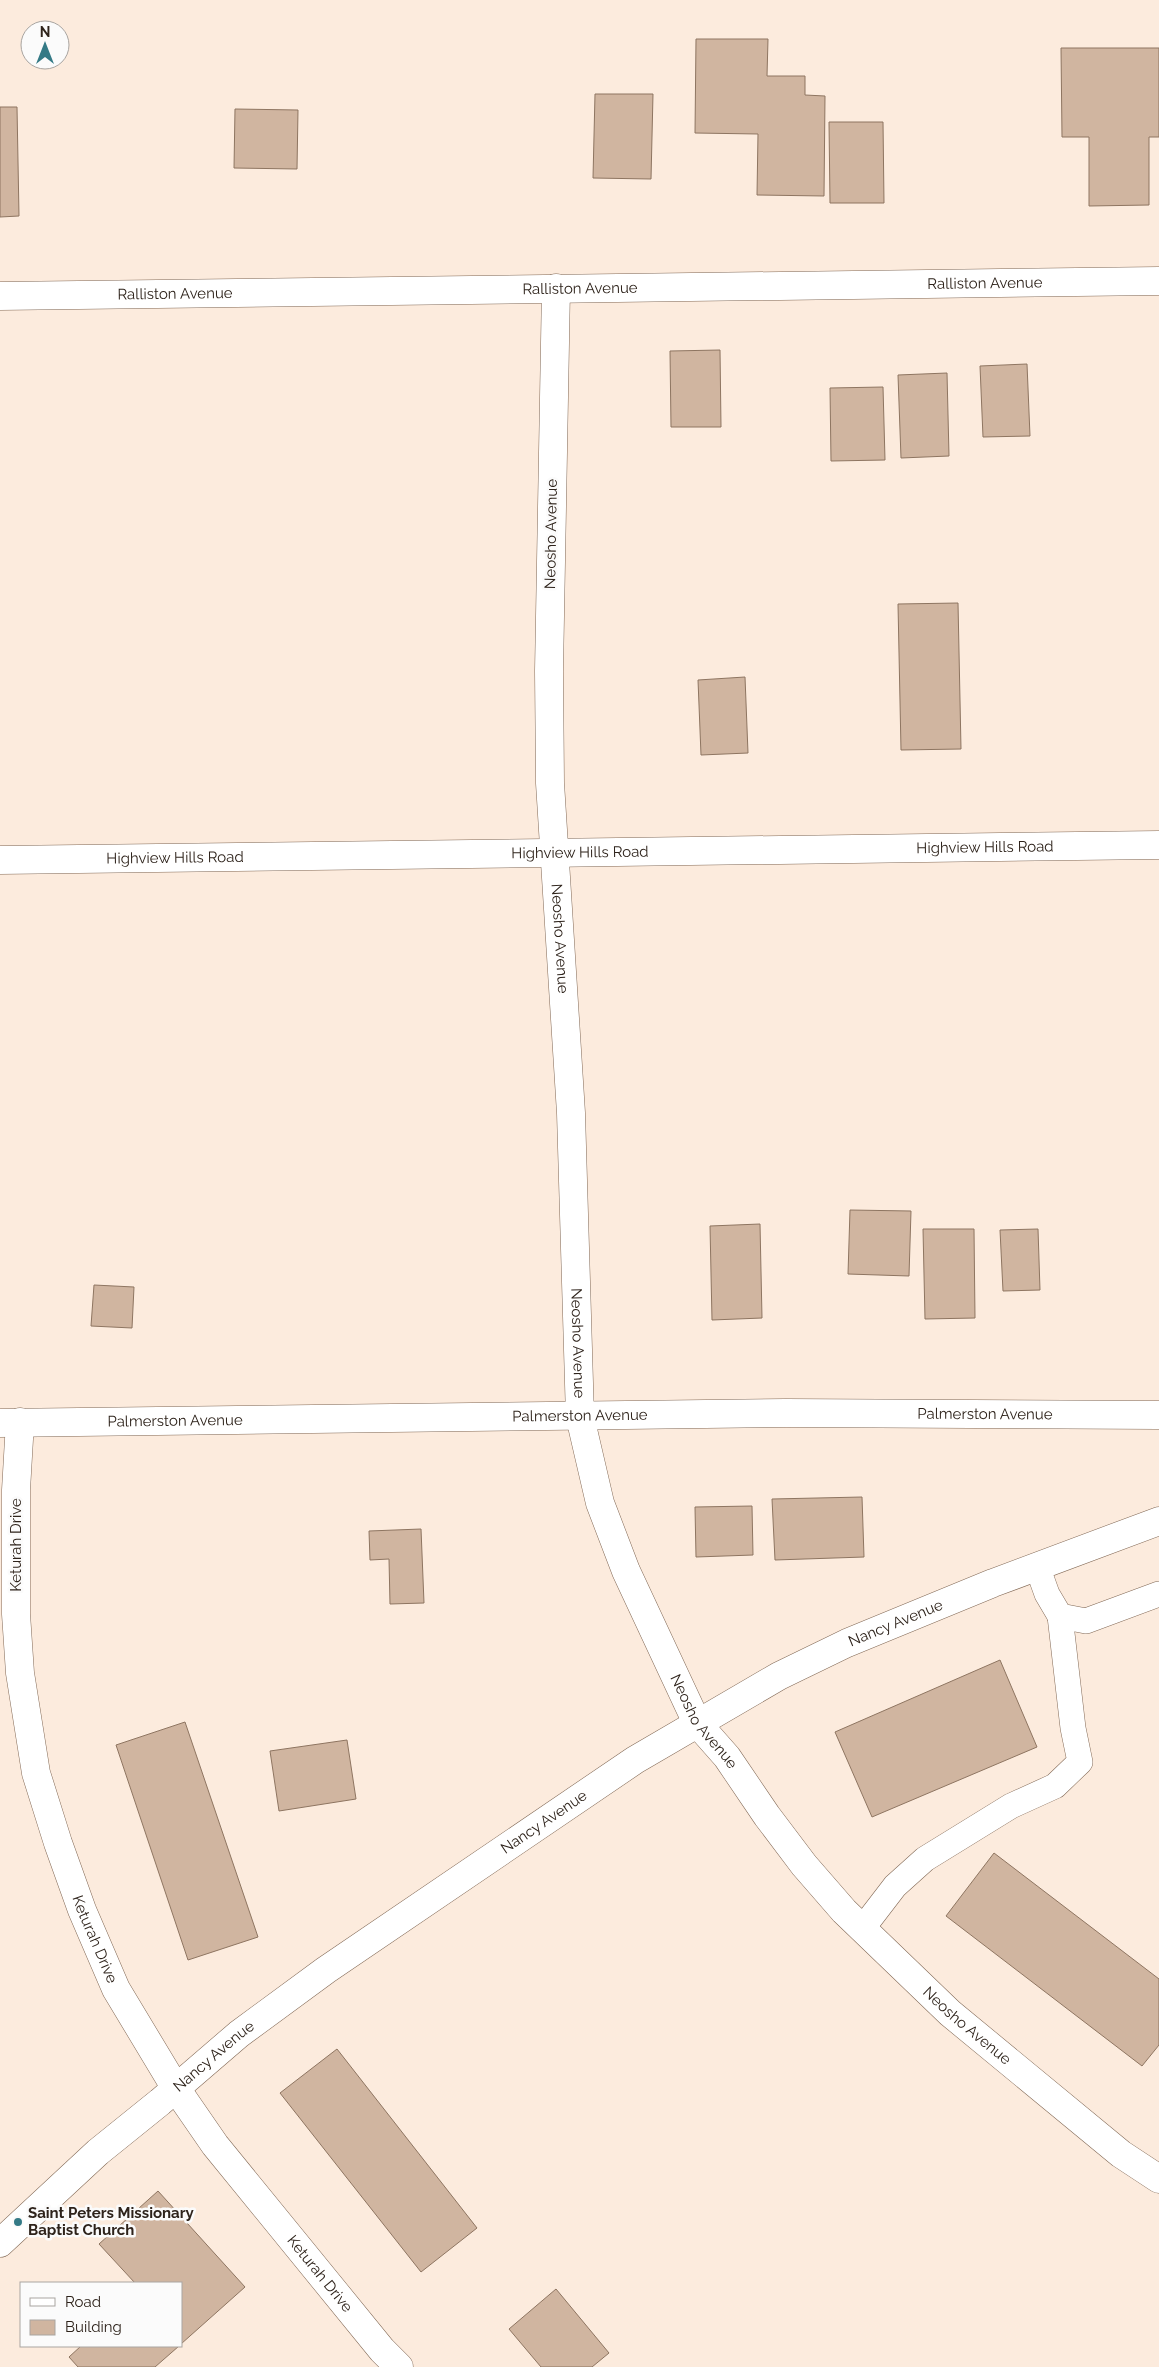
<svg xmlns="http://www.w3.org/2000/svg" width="1159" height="2367" viewBox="0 0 1159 2367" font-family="Raleway,sans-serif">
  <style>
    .building { fill: #d0b5a0; stroke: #8e7561 }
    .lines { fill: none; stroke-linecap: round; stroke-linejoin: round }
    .service-casing { stroke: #826956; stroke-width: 26 }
    .minor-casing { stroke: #826956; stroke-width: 29 }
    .service { stroke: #fff; stroke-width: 25 }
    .minor { stroke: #fff; stroke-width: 28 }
    .poi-dot { fill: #347a86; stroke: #fbfbfb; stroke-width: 2 }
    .labels { text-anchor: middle; stroke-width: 5; stroke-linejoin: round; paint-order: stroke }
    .street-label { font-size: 15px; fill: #2e231b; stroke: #fbfbfb }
    .poi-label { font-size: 15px; font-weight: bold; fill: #2e231b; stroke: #fbfbfb; text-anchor: start }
  </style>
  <rect width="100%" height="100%" fill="#fcebdd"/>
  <g class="building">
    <path d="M696 39H768L767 76H805V95L825 96 824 196 757 195 758 134 695 133Z"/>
    <path d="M1061 48H1159V137H1149V205L1089 206V137H1062Z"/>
    <path d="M595 94H653L651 179 593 178Z"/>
    <path d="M0 107H17L19 216 0 217Z"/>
    <path d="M235 109 298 110 297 169 234 168Z"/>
    <path d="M829 122H883L884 203H830Z"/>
    <path d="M720 350 721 427H671L670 351Z"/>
    <path d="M1027 364 1030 436 983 437 980 366Z"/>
    <path d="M947 373 949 456 901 458 898 375Z"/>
    <path d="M883 387 885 460 831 461 830 388Z"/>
    <path d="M958 603 961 749 901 750 898 604Z"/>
    <path d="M745 677 748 753 701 755 698 680Z"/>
    <path d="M850 1210 911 1211 909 1276 848 1274Z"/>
    <path d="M760 1224 762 1318 712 1320 710 1226Z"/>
    <path d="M923 1229H974L975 1318 925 1319Z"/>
    <path d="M1038 1229 1040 1290 1003 1291 1000 1230Z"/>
    <path d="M94 1285 134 1287 132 1328 91 1326Z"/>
    <path d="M862 1497 864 1557 775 1560 772 1499Z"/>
    <path d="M752 1506 753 1555 696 1557 695 1507Z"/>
    <path d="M421 1529 424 1603 390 1604 389 1559 370 1560 369 1531Z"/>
    <path d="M1000 1660 1037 1747 872 1817 835 1732Z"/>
    <path d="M185 1722 258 1937 188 1960 116 1745Z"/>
    <path d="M347 1740 356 1799 279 1811 270 1751Z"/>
    <path d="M994 1853 1159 1979V2045L1142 2066 946 1916Z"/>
    <path d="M337 2049 477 2228 421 2272 280 2093Z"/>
    <path d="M158 2191 245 2287 181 2344V2283H135L99 2244Z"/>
    <path d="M556 2289 609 2353 592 2367H541L509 2329Z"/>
    <path d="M81 2346H179L155 2367H78L69 2357Z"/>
  </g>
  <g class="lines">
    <g class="service-casing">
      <g id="service">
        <path d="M1037 1566 1047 1594 1060 1616 1086 1621 1159 1594"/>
        <path d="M862 1929 895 1886 925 1859 1011 1806 1055 1786 1080 1762 1073 1728 1060 1616"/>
      </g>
    </g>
    <g class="minor-casing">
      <g id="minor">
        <path id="s1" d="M556 288 549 671 550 783 571 1113 580 1417 600 1503 626 1571 697 1723 727 1757 767 1816 804 1865 844 1911 950 2013 1121 2154 1159 2179"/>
        <path id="s2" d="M0 296 1159 281"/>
        <path id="s3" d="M0 860 1159 845"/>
        <path id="s4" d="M20 1422 16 1490V1614L20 1673 36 1773 58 1843 82 1910 116 1989 175 2087 215 2145 382 2350 399 2367"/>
        <path id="s5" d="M0 1423 786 1413 1159 1415"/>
        <path id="s6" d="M0 2243 98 2152 160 2102 239 2034 326 1970 635 1760 779 1676 847 1643 993 1583 1159 1521"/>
      </g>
    </g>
    <use href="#service" class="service"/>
    <use href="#minor" class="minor"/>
  </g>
  <circle class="poi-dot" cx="18" cy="2222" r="5"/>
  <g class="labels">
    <g class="street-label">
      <text dy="5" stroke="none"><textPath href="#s2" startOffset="985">Ralliston Avenue</textPath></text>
      <text dy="5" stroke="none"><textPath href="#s2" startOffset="580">Ralliston Avenue</textPath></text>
      <text dy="5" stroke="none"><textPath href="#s2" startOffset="175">Ralliston Avenue</textPath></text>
      <text transform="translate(551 534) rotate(-89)" y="5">Neosho Avenue</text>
      <text dy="5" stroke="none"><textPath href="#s3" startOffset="985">Highview Hills Road</textPath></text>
      <text dy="5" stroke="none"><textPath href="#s3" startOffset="580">Highview Hills Road</textPath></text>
      <text dy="5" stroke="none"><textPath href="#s3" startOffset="175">Highview Hills Road</textPath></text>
      <text dy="5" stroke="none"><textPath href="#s1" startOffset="651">Neosho Avenue</textPath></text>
      <text dy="5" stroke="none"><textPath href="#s1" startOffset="1056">Neosho Avenue</textPath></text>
      <text dy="5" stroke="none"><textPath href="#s5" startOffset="985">Palmerston Avenue</textPath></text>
      <text dy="5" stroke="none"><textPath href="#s5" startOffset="580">Palmerston Avenue</textPath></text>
      <text dy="5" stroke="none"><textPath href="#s5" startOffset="175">Palmerston Avenue</textPath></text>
      <text transform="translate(16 1545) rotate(-90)" y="5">Keturah Drive</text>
      <text dy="5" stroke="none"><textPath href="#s6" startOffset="1094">Nancy Avenue</textPath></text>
      <text dy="5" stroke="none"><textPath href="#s1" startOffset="1461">Neosho Avenue</textPath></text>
      <text dy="5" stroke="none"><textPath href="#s6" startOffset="689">Nancy Avenue</textPath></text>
      <text dy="5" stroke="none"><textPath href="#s4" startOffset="529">Keturah Drive</textPath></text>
      <text dy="5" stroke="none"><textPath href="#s1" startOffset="1866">Neosho Avenue</textPath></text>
      <text dy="5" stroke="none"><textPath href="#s6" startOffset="284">Nancy Avenue</textPath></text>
      <text dy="5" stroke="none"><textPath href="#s4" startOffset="934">Keturah Drive</textPath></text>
    </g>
    <g class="poi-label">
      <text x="28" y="2218">Saint Peters Missionary<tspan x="28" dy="17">Baptist Church</tspan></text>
    </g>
  </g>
  <rect x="20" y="2282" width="162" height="65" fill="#fbfbfb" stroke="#a9a5a1"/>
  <rect x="30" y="2298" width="25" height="8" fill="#ffffff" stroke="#a9a5a1"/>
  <text x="65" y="2307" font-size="15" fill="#2e231b">Road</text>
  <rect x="30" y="2320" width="25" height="15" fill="#d0b5a0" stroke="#a9a5a1"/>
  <text x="65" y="2332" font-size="15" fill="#2e231b">Building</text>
  <g transform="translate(45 45)"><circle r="24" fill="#fbfbfb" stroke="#a9a5a1"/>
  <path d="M0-4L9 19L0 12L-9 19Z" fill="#347a86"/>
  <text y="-8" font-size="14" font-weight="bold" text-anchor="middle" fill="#2e231b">N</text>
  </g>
</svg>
